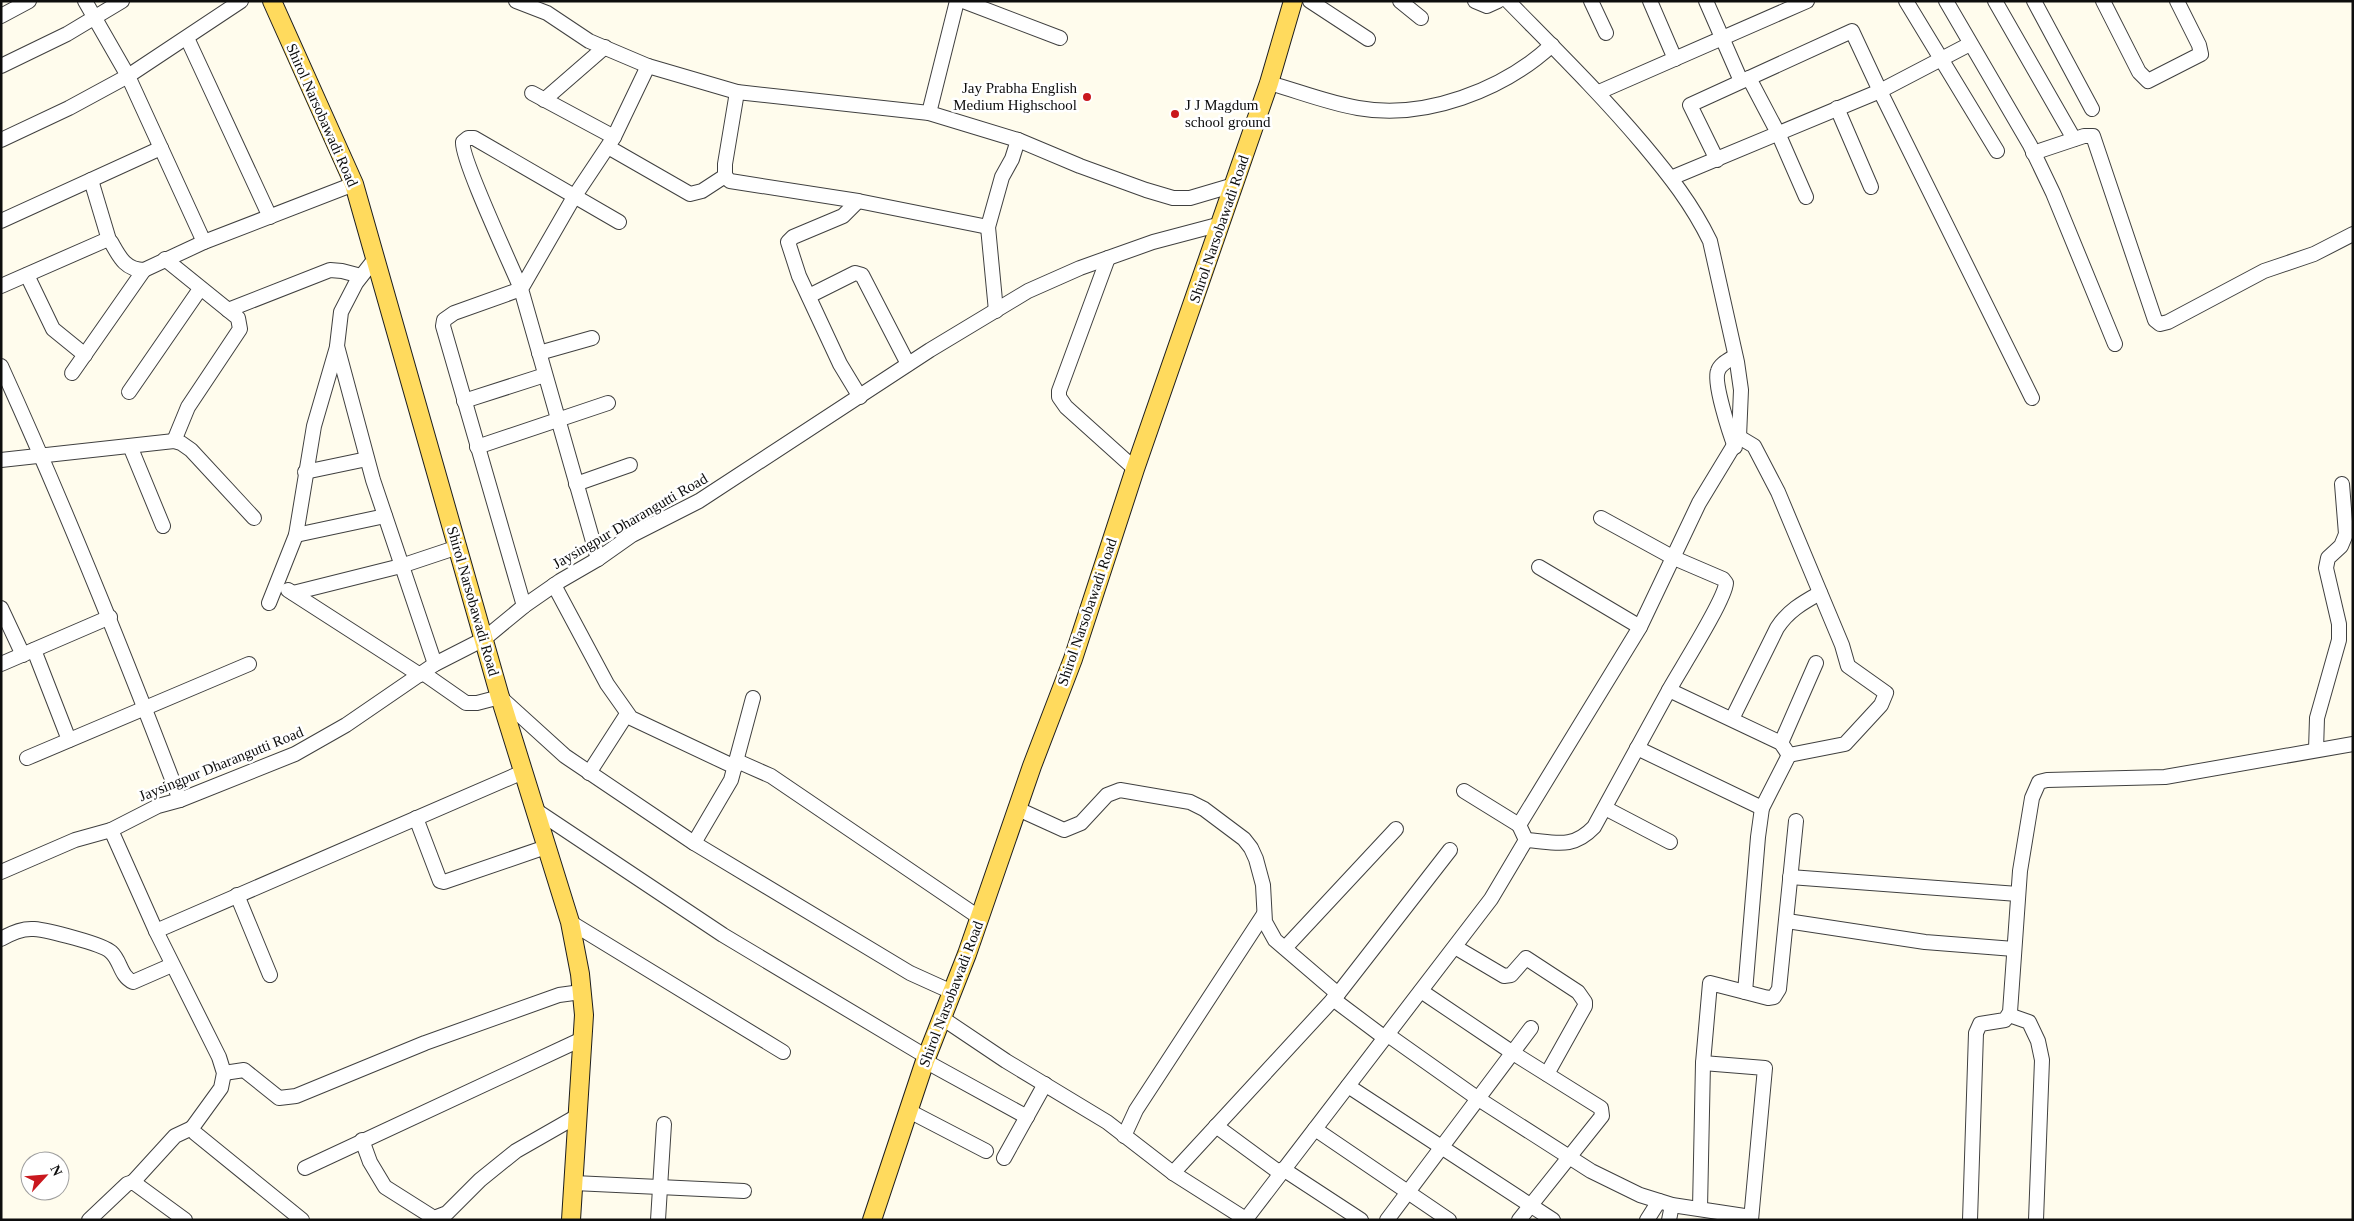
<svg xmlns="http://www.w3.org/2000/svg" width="2354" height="1221" viewBox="0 0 2354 1221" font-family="Georgia,serif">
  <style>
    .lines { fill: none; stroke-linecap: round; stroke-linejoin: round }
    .minor-casing { stroke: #404040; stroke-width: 16 }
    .major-casing { stroke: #1e1e1e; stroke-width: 20 }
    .minor { stroke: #fff; stroke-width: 14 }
    .major { stroke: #ffda5d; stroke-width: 18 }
    .poi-dot { fill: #c9181e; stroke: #fff; stroke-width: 2 }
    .labels { text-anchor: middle; stroke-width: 5; stroke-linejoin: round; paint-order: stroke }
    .poi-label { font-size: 15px; fill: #0d0d0d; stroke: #fff; text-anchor: end }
    .street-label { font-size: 15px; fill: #0d0d0d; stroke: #fff }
  </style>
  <rect width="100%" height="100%" fill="#fffced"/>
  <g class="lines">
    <g class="minor-casing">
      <g id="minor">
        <path d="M85 1 128 76 204 242"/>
        <path d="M516 1 547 13 589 41 648 66 737 92 929 113 1018 140 1080 166 1146 190 1173 198H1190L1234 185"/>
        <path d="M963 1 1060 38"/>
        <path d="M1310 1 1368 39"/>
        <path d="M1400 1 1421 18"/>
        <path d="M1475 1 1487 6 1498 1"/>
        <path d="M1591 1 1606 33"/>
        <path d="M1650 1 1675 59"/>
        <path d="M1706 1 1741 81"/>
        <path d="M1906 1 1997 151"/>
        <path d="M1946 1 2030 145 2053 193 2115 344"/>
        <path d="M1995 1 2074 139"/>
        <path d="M2034 1 2092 109"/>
        <path d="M2103 1 2139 72 2148 81 2201 54 2199 45 2177 1"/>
        <path d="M1 16 29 1"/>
        <path d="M187 38 270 217"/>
        <path d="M1 66 67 34 122 1"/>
        <path d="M1749 78 1778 133 1806 197"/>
        <path d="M1269 83C1298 91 1328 103 1358 108 1425 120 1503 90 1552 45"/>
        <path d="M737 92 725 164V176L730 181 858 201 988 227"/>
        <path d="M1599 92 1807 1"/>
        <path d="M532 93 614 137"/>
        <path d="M544 100 605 47"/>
        <path d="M1837 108 1871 187"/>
        <path d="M929 113 957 1"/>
        <path d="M1 140 69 108 128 76 241 1"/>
        <path d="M608 147 690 194 702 191 725 176"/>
        <path d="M2033 153 2084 136H2093L2155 320 2160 324 2168 322 2264 271 2314 254 2353 234"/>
        <path d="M1717 160 1690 105 1852 31 1880 91 2032 398"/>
        <path d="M1671 178 1880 91 1970 44"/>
        <path d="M91 180 109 240"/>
        <path d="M858 201 843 216 793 237 788 242 799 276 840 364 860 397"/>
        <path d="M1 221 161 148"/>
        <path d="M1108 258 1059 391V397L1066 407 1135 469"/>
        <path d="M165 259 238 318 240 329 188 407 174 441"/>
        <path d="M374 260 356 283 341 312 337 346 373 480 435 664"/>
        <path d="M27 275 53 329 85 355"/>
        <path d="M1 286 106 240 111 242C119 256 125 270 144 270L204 242 354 184"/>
        <path d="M809 296 855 273 862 275 908 364"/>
        <path d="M228 310 330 270 342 271 361 276"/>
        <path d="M996 311 988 227 1002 177 1012 159 1018 140"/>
        <path d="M539 353 592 338"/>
        <path d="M1 366C66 509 124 653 180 800"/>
        <path d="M72 373 144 270"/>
        <path d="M129 392 200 289"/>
        <path d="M464 401 545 375"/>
        <path d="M130 446 163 526"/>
        <path d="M477 447 608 403"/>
        <path d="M1735 447C1730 434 1713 382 1718 371 1720 364 1729 360 1735 356"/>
        <path d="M1 460 174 441 181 443 191 450 254 518"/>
        <path d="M305 472 367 459"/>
        <path d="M576 484 630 465"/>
        <path d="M1601 518 1674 558 1723 579 1726 583C1725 600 1680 670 1669 690L1781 743 1789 755 1845 744 1881 705 1886 693 1848 666 1842 645 1778 492 1754 446 1739 437"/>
        <path d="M296 535 385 516"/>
        <path d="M598 559 521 289 574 197 614 137 648 66"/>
        <path d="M1539 567 1640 627"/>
        <path d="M554 585 607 684 631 718 735 767"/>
        <path d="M288 590 420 675"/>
        <path d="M293 593 401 566 458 547"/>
        <path d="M269 603 296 535 314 426 337 347"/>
        <path d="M524 606 443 326 444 320 454 313 521 289C512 267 460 156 463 142L468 138H474L619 222"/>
        <path d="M1 608 23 655"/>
        <path d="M34 650 69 740"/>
        <path d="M1 664 110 617"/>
        <path d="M423 673 466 703H477L500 697 565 756 694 843 910 973 952 992"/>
        <path d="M1732 719 1777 628C1788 611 1802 603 1820 593"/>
        <path d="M1781 743 1816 663"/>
        <path d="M1637 748 1762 808"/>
        <path d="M2316 750 2317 718 2339 640V624L2326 568 2328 558 2341 546 2346 534 2342 484"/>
        <path d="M27 758 249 664"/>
        <path d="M737 761 771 776 980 918"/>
        <path d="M589 773 627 714"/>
        <path d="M1464 791 1519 825"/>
        <path d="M1605 808 1670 842"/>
        <path d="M534 809 723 935 927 1057"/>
        <path d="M1018 809 1064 830 1081 823 1107 795 1120 790 1190 802 1204 809 1244 839 1251 848 1256 859 1263 885 1265 922 1275 940 1338 994"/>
        <path d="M416 818 440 881 444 882 546 847"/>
        <path d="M111 830 156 931 219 1057 224 1073 221 1088 192 1128 195 1133 302 1220"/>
        <path d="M1526 840C1555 842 1572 850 1594 827L1669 690"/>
        <path d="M694 843 731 780 753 698"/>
        <path d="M1 872 75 840 111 830 158 806 180 800 295 754 346 725 435 664 484 639 524 606 560 581 598 559 632 535 699 501 930 350 1028 291 1080 268 1153 242 1221 224"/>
        <path d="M1790 877 2018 894"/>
        <path d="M237 895 270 975"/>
        <path d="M1787 921 1925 942 2014 949"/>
        <path d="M570 922 783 1052"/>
        <path d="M156 931 523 772"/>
        <path d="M1 939C11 933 22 928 34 929 47 930 103 944 111 952 121 961 120 976 133 982L172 965"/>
        <path d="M1455 947 1504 976 1511 975 1526 958 1578 992 1585 1002V1006L1547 1074"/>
        <path d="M1285 948 1396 829"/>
        <path d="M1421 991 1513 1053 1601 1108 1602 1116 1519 1220"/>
        <path d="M1745 992 1768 998 1774 997 1779 989 1796 821"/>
        <path d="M1333 999 1385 1038"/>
        <path d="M2009 1015 2029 1022 2038 1041 2042 1060 2036 1220"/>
        <path d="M942 1018 1006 1061 1107 1122 1173 1173 1247 1220"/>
        <path d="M1388 1035 1477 1098 1591 1171 1640 1195 1672 1205 1751 1217"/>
        <path d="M925 1061 1027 1117"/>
        <path d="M1703 1063 1765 1068 1751 1220"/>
        <path d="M224 1073 244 1070 279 1098 296 1096 425 1043 559 995 581 992"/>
        <path d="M1348 1086 1553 1220"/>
        <path d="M909 1111 986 1151"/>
        <path d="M1216 1126 1280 1173"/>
        <path d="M1315 1129 1449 1220"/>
        <path d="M1124 1136 1136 1110 1264 914"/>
        <path d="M362 1140 370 1162 385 1187 434 1218 447 1213 480 1180 516 1151 579 1115"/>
        <path d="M1004 1158 1045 1084"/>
        <path d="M305 1168 582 1039"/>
        <path d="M1283 1169 1361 1220"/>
        <path d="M1173 1173 1338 994 1450 850"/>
        <path d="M133 1182 175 1136 192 1128"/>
        <path d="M574 1183 744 1191"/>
        <path d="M1700 1208 1703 1063 1710 983 1745 992 1758 837 1762 808 1789 755"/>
        <path d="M1246 1219 1491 899 1526 840 1519 825 1640 627 1699 503 1739 437 1741 390 1737 362 1710 241C1692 204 1669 175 1643 144 1600 93 1554 48 1508 1"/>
        <path d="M89 1220 127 1184 133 1182 185 1220"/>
        <path d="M658 1220 664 1124"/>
        <path d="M1387 1220 1531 1028"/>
        <path d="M1647 1220 1659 1201"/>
        <path d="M1669 1220 1672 1205"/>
        <path d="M1970 1220 1976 1033 1980 1024 2005 1020 2010 1012 2020 871 2032 798 2039 782 2047 780 2165 777 2353 744"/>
      </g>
    </g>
    <g class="major-casing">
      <g id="major">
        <path d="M272 1 354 184 500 697 570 922 580 974 584 1015 571 1220"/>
        <path d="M872 1220 925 1061 967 954 1032 766 1073 659 1135 469 1269 83 1293 1"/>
      </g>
    </g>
    <use href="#minor" class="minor"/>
    <use href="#major" class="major"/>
  </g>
  <g class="poi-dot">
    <circle cx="1087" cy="97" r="5"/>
    <circle cx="1175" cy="114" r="5"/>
  </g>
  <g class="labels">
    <g class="poi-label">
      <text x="1077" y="93">Jay Prabha English<tspan x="1077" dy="17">Medium Highschool</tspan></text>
      <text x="1185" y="110" text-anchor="start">J J Magdum<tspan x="1185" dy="17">school ground</tspan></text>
    </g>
    <g class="street-label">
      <text transform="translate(322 115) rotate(66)" y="5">Shirol Narsobawadi Road</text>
      <text transform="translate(1219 229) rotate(-71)" y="5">Shirol Narsobawadi Road</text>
      <text transform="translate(630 521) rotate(-30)" y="5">Jaysingpur Dharangutti Road</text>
      <text transform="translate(473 601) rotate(74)" y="5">Shirol Narsobawadi Road</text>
      <text transform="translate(1087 612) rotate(-71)" y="5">Shirol Narsobawadi Road</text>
      <text transform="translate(221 764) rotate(-22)" y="5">Jaysingpur Dharangutti Road</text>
      <text transform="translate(951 994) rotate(-69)" y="5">Shirol Narsobawadi Road</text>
    </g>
  </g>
  <rect width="2354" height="1221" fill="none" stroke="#0d0d0d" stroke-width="5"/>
  <g transform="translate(45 1176) rotate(64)"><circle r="24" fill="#ffffff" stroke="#9e9e9e"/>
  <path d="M0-4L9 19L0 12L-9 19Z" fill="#c9181e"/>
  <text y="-8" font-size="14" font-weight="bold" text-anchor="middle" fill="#0d0d0d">N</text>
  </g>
</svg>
